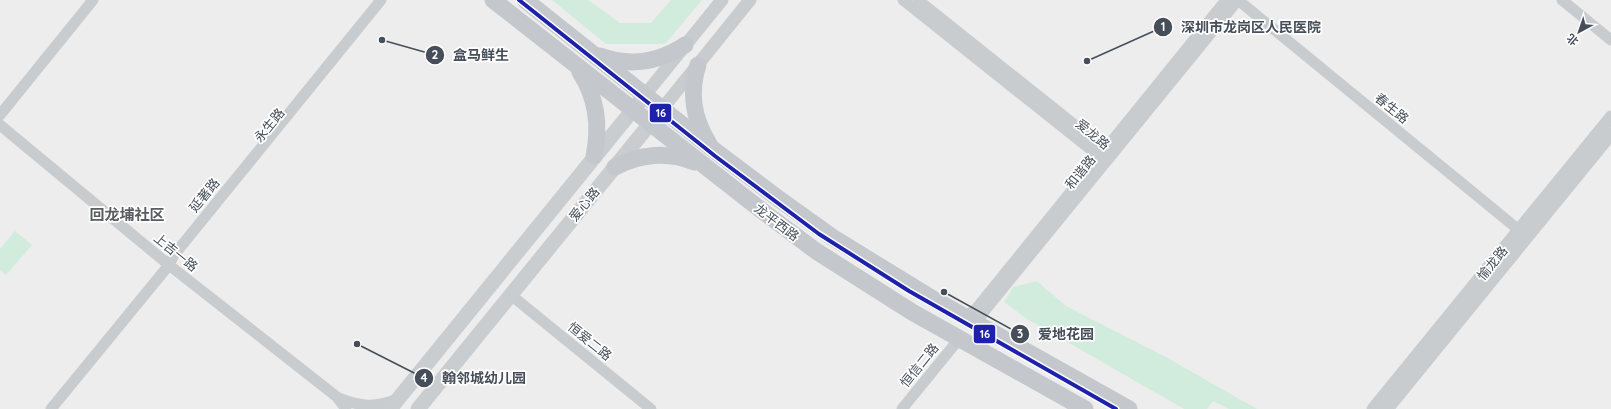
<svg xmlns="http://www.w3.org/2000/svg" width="1611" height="409" viewBox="0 0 1611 409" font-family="Quicksand,'Noto Sans SC',sans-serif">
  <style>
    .green { fill: #d1ecdd }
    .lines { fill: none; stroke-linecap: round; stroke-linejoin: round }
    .minor { stroke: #c9ccce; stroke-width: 11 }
    .tertiary { stroke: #c9ccce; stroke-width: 13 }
    .secondary { stroke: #cacdd0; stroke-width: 15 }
    .primary { stroke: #c4c8cc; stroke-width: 17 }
    .metro-1-casing { stroke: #fff; stroke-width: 7 }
    .metro-1 { stroke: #1e22aa; stroke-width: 4 }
    .labels { text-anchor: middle; stroke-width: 3.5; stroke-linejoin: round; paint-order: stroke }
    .street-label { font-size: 13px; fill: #454e59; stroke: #fff }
    .quarter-label { font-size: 15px; font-weight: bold; fill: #595c61; stroke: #fff }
    .leader { fill: none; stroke: #454e59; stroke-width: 1.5 }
    .callout-dot { fill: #454e59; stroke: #fff; stroke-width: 1.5 }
    .mark-label { font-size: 12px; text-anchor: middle; font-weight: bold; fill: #fff }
    .callout-label { font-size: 14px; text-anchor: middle; font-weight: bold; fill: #454e59; stroke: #fff; stroke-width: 3.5; stroke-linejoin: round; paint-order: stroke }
    .line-badge { stroke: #fff; stroke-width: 1.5 }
    .badge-label { font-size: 11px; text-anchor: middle; font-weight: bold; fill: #fff }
  </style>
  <rect width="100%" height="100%" fill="#eeeded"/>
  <g class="green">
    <path d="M552 0H588L620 23H651L671 0H702L665 44H606Z"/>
    <path d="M15 231 32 245 6 275 0 270V249Z"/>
    <path d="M1037 281 1066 306 1164 356 1257 409H1229L1213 401 1207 409H1184L1027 319 1004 302 1013 287Z"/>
  </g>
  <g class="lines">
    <g class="minor">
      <path d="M903 0 1105 161"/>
      <path d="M918 0 1105 149 1106 155"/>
      <path d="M1238 0 1525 235"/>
      <path d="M1562 0 1611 40"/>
      <path d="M0 115 93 0"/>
      <path d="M0 125 169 265 337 397 346 409"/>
      <path d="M511 295 651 409"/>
      <path d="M961 315 969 314 976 309 1226 0"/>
      <path d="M982 327 980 319 982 314 1238 0"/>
      <path d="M338 398C362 407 374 408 398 399"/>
      <path d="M51 409 169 265 174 255 381 0"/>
      <path d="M902 409 959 339"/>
    </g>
    <g class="tertiary">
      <path d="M645 95 722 0"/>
      <path d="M662 109 750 0"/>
      <path d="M1373 409 1611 117"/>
      <path d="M1387 409 1611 134"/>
    </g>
    <g class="secondary">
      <path d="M390 409 645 95"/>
      <path d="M418 409 662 109"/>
    </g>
    <g class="primary">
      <path d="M493 0 765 213 816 251 912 312 1085 409"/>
      <path d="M525 0 714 150 779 199 832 237 933 299 1129 409"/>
      <path d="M600 56C630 67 659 62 685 45"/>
      <path d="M698 65C689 93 693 118 709 144"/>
      <path d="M580 72C597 98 600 127 594 156"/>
      <path d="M615 167C639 154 669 151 694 162"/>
    </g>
    <g class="metro-1-casing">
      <path id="metro-1" d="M519 0 715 156 819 234 909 291 1116 409"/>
    </g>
    <use href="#metro-1" class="metro-1"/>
  </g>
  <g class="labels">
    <g class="street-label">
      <text transform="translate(1392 108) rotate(39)" y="5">春生路</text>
      <text transform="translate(269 125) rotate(-51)" y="5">永生路</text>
      <text transform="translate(1093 134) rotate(39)" y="5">爱龙路</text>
      <text transform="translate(1080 172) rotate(-51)" y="5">和谐路</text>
      <text transform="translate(204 195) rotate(-51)" y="5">延著路</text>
      <text transform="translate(584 204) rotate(-51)" y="5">爱心路</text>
      <text transform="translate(777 222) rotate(37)" y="5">龙平西路</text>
      <text transform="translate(176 252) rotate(39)" y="5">上吉一路</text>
      <text transform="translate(1492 263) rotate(-51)" y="5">愉龙路</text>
      <text transform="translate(590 341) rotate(39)" y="5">恒爱二路</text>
      <text transform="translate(919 365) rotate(-51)" y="5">恒信二路</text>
    </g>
    <g class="quarter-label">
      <text x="127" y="220">回龙埔社区</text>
    </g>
  </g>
  <path class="leader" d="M1087 61L1163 27M382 40L435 55M944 292L1020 334M357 344L424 378"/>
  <g class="callout-dot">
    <circle cx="1087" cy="61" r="4"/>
    <circle cx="382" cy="40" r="4"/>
    <circle cx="944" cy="292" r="4"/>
    <circle cx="357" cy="344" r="4"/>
    <circle cx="1163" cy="27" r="10"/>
    <circle cx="435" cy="55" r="10"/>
    <circle cx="1020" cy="334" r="10"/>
    <circle cx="424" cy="378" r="10"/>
  </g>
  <g class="mark-label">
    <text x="1163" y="31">1</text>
    <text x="435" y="59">2</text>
    <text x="1020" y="338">3</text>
    <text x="424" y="382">4</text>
  </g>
  <g class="callout-label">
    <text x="1251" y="32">深圳市龙岗区人民医院</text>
    <text x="481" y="60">盒马鲜生</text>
    <text x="1066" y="339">爱地花园</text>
    <text x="484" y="383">翰邻城幼儿园</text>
  </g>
  <g class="line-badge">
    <rect x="649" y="103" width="23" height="20" rx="4" fill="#1e22aa"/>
    <rect x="973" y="324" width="23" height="20" rx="4" fill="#1e22aa"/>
  </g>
  <g class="badge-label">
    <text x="661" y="117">16</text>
    <text x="985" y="338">16</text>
  </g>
  <g transform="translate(1579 32) rotate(220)" stroke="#ffffff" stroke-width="3" paint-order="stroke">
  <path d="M0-3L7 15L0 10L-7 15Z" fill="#454e59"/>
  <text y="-6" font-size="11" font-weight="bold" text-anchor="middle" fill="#454e59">北</text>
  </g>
</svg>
